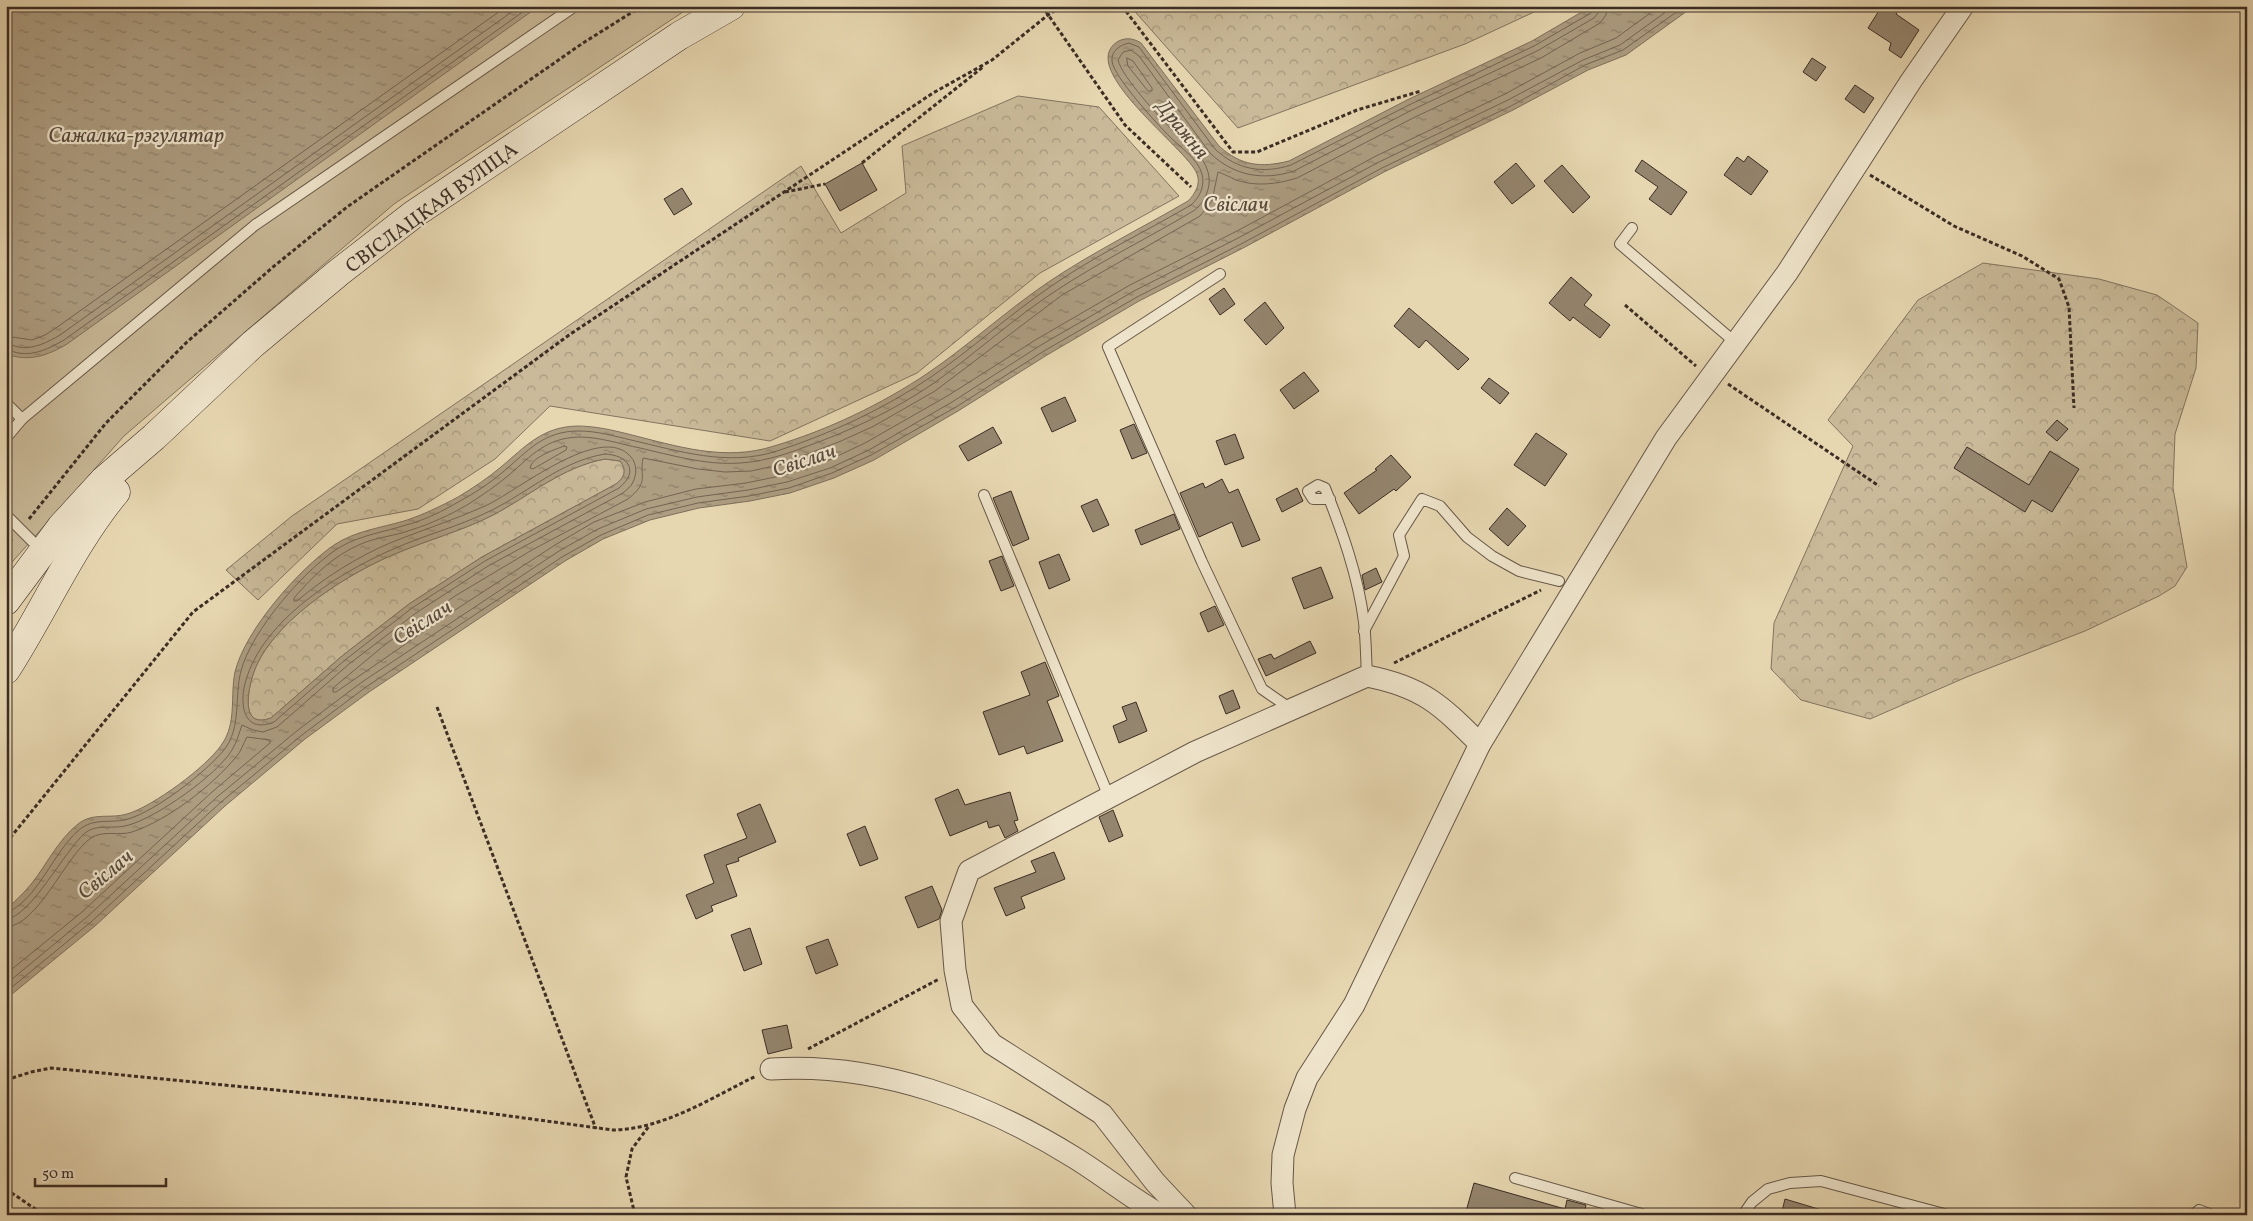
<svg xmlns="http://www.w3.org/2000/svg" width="2253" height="1221" viewBox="0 0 2253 1221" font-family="Vollkorn,serif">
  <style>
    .grass { fill: #caba99; stroke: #82745f }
    .forest { fill: url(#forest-crowns); stroke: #82745f }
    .water { fill: url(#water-ripples); stroke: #7f705c; fill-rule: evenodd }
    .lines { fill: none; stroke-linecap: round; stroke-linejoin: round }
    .shore { stroke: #746553; stroke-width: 1 }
    .building { fill: #94856e; stroke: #3b2d25 }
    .lane-casing { stroke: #665848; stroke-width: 12 }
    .street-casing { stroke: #665848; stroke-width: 23 }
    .secondary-casing { stroke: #3b2d25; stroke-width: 29 }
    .path { stroke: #3b2d25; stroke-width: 3; stroke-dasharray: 4 2.5; stroke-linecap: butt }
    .lane { stroke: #efe5cc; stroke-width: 10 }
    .street { stroke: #efe5cc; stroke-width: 21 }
    .secondary { stroke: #efe5cc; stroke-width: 28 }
    .labels { text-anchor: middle; stroke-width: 4.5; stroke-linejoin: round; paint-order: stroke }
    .street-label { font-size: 20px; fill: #3b2d25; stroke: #efe5cc }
    .water-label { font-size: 21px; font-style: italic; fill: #58493c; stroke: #efe5cc }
  </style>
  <defs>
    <pattern id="forest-crowns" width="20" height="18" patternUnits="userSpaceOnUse" patternTransform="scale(1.25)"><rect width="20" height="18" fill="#caba99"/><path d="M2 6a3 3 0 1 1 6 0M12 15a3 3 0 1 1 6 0" fill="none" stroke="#a5987d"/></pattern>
    <pattern id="water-ripples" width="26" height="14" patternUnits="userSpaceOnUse" patternTransform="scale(1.25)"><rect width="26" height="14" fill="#ad9d81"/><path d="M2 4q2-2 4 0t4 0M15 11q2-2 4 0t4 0" fill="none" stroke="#8e8069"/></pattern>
  </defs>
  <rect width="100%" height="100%" fill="#e7d7b1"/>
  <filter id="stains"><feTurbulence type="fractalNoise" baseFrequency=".004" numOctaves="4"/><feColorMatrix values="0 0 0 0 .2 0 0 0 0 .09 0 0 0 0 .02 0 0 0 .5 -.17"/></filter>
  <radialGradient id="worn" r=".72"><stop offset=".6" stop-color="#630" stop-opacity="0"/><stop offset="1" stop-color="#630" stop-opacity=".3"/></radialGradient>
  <path class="grass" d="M6 6H692L394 204 124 436 6 569Z"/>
  <g class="forest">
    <path d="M1130 6H1547L1465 44 1238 128Z"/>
    <path d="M1018 96 1099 107 1179 196 1040 273 917 373 770 441 550 406 495 459 418 509 337 524 258 600 226 570 292 516 801 166 841 233 906 193 902 146Z"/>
    <path d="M1983 263 2099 279 2157 295 2198 323 2196 368 2175 434 2173 488 2187 567 2175 586 2159 596 2085 631 1969 676 1870 719 1801 700 1771 669 1774 623 1853 446 1828 420 1918 300Z"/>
    <path d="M605 459 620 461C627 470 625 477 616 484L482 557 409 604 342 656 271 718C242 729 247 695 252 678 266 625 346 574 395 554 427 540 462 531 493 515 531 495 562 467 605 459Z"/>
  </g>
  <g class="water">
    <path d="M6 6H539L67 344C47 356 29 362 6 354Z"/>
    <path d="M1592 6H1694L1626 55 1588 70 1513 110 1384 172 1245 247 1139 301 1047 355 958 411 874 460 834 478 790 493 750 501 699 508 650 520 603 539 565 561 369 692 305 739 225 806 95 926 6 999V910C15 901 24 893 32 883 47 864 58 840 78 824 93 812 110 819 127 814 152 807 208 766 222 744 237 723 230 695 235 672 245 630 299 569 334 545 355 531 380 528 404 521 423 515 441 506 458 497 473 488 488 478 501 467 526 446 542 427 577 426 595 426 612 430 628 434 676 446 725 462 774 446 828 430 882 404 928 373 969 345 1006 311 1047 283 1091 253 1142 228 1188 201 1195 194 1201 184 1197 174 1188 149 1076 69 1117 42 1125 37 1133 38 1141 43L1219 146C1241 166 1261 168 1289 161L1407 100 1532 41ZM605 459 620 461C627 470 625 477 616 484L482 557 409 604 342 656 271 718C242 729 247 695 252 678 266 625 346 574 395 554 427 540 462 531 493 515 531 495 562 467 605 459Z"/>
  </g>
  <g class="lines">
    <g class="shore">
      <path d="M1607 6 1606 15 1600 23 1541 58 1415 117 1297 178C1278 184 1256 187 1236 180 1230 177 1224 174 1218 172L1212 201 1200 216 1062 295 935 391 874 426 841 441 779 465 751 471 725 472 698 469 643 458C639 478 650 481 628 499L532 550 455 596 387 643 333 688V692H336L449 614 555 545 594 522 645 502 696 489 746 483 785 475 827 461 865 443 949 395 1037 339 1130 285 1237 231 1376 156 1505 94 1580 53 1616 38 1660 6"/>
      <path d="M1127 58 1133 61 1152 88V91H1148L1128 66Z"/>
      <path d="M6 336 32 340 45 335 56 328 507 6"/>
      <path d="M6 344C11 344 14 346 18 347 33 350 48 342 60 335L520 6"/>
      <path d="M6 350C10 350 14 352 18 353 35 356 50 348 64 340L531 6"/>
      <path d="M564 446 567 447 566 450 533 469 530 468C532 457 554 450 564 446Z"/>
      <path d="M605 454C628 455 640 471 619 488L485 561 412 608 345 660 274 722C247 733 240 711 244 688 257 624 335 575 391 550 424 535 458 527 490 511 529 492 561 461 605 454Z"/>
      <path d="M6 913C38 900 53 852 79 830 94 817 111 824 128 819 156 811 206 772 224 750 242 727 234 697 241 671 251 631 307 566 342 546 362 535 384 532 406 525 425 520 443 511 460 501 475 493 490 483 503 472 528 451 543 431 579 431 597 431 614 436 631 440 679 451 728 467 777 451 830 434 884 409 931 377 972 349 1009 315 1050 287 1094 256 1145 232 1191 205 1200 197 1205 186 1202 174 1198 159 1180 147 1170 137 1158 125 1113 76 1112 61 1111 51 1120 45 1129 43L1139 47 1215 149C1237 170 1263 174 1291 165L1409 105 1534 46 1591 13 1593 6"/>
      <path d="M6 919C30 918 65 850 85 833 97 823 114 830 129 825 157 817 217 775 232 750 237 742 239 733 242 725L253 730 263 732 277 727 349 664 416 613 488 566 623 493C627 489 631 487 633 482 637 474 637 464 631 457 601 421 515 493 485 506 454 520 422 530 390 543 357 557 324 578 297 601H294V598C313 576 334 555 361 544 377 537 395 536 411 530 430 524 450 515 467 505 481 496 496 486 509 475 532 455 546 438 579 437 600 437 620 444 640 448 707 464 738 473 805 447 850 431 895 410 934 383 976 353 1014 318 1057 290 1101 261 1150 237 1195 210 1205 201 1212 187 1208 172 1204 155 1186 144 1174 132 1160 118 1122 77 1118 60L1123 52 1131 50 1139 56 1210 153C1234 176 1263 181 1294 171L1412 110 1537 51 1594 18 1598 13 1600 6"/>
      <path d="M6 927C38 926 66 855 91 838 102 830 120 836 132 832 168 820 212 786 236 757 241 752 243 744 247 737L270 740V743L212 792 82 912 6 974"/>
      <path d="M6 984 87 917 217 797 298 730 362 682 559 551 598 529 646 509 697 497 748 490 787 482 830 468 869 450 952 402 1041 345 1134 291 1240 237 1379 162 1508 100 1583 60 1620 45 1674 6"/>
      <path d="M6 992 91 922 221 802 302 735 366 687 562 557 601 535 648 515 698 503 749 496 789 488 832 473 871 455 956 407 1044 351 1137 297 1243 243 1382 168 1511 106 1585 65 1623 50 1685 6"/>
    </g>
  </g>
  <g class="building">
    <path d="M1882 6H1901L1896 14 1919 30 1901 58 1889 50 1891 43 1868 28Z"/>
    <path d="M1812 58 1826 67 1816 81 1803 72Z"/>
    <path d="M1855 85 1874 98 1864 113 1845 99Z"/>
    <path d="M1748 156 1768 171 1751 195 1724 175 1737 157 1744 162Z"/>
    <path d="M1642 160 1687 192 1671 215 1649 199 1658 187 1635 171Z"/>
    <path d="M862 163 877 190 840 211 825 184Z"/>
    <path d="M1516 163 1535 186 1512 204 1494 182Z"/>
    <path d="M1562 165 1590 197 1573 213 1544 181Z"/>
    <path d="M682 188 692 204 674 215 664 199Z"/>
    <path d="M1571 277 1592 295 1584 305 1610 325 1600 338 1573 317 1570 321 1549 303Z"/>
    <path d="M1224 288 1235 304 1220 315 1209 299Z"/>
    <path d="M1265 302 1284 328 1266 345 1244 320Z"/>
    <path d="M1409 308 1469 359 1458 370 1426 340 1419 348 1394 326Z"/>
    <path d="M1304 372 1319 391 1294 409 1280 390Z"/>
    <path d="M1489 378 1509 393 1500 404 1481 388Z"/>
    <path d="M1065 397 1076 421 1052 432 1041 408Z"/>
    <path d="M2057 420 2068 429 2057 441 2046 432Z"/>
    <path d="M1134 424 1147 453 1132 459 1120 430Z"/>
    <path d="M993 427 1002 443 968 461 959 446Z"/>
    <path d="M1536 433 1567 454 1545 486 1514 465Z"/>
    <path d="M1235 434 1244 458 1225 465 1216 441Z"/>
    <path d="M1967 447 2029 485 2050 451 2079 469 2052 512 2032 500 2025 512 1954 468Z"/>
    <path d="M1391 455 1411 477 1396 491 1394 489 1359 514 1344 493 1377 470 1375 469Z"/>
    <path d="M1222 479 1229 493 1238 489 1260 540 1242 547 1232 522 1199 537 1180 493 1203 483 1205 488Z"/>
    <path d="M1297 488 1303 501 1282 512 1276 499Z"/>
    <path d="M1011 491 1029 539 1013 546 993 498Z"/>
    <path d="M1097 499 1109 525 1093 532 1081 506Z"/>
    <path d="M1507 508 1526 526 1508 546 1489 529Z"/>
    <path d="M1174 514 1180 529 1141 545 1135 530Z"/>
    <path d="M1059 554 1070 580 1049 589 1039 562Z"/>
    <path d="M1002 556 1014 586 1001 591 989 561Z"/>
    <path d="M1321 567 1333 598 1304 609 1292 578Z"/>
    <path d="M1376 568 1382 582 1365 590 1362 575Z"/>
    <path d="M1215 606 1224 625 1208 632 1200 613Z"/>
    <path d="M1310 641 1316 653 1266 676 1258 659 1271 654 1274 659Z"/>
    <path d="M1045 662 1059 696 1047 701 1063 741 1027 754 1024 746 999 755 983 712 1030 695 1021 672Z"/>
    <path d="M1233 690 1240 708 1226 714 1219 696Z"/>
    <path d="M1136 702 1147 731 1119 743 1113 726 1127 720 1122 707Z"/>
    <path d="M958 789 965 805 1010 792 1018 820 1014 821 1018 831 1005 838 999 825 989 828 987 821 950 836 935 799Z"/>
    <path d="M760 804 776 842 738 858 739 861 726 865 737 896 711 906 713 911 696 919 686 895 714 883 704 855 747 838 737 814Z"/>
    <path d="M1113 810 1123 836 1109 842 1099 817Z"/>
    <path d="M865 826 878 859 860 866 847 834Z"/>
    <path d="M1054 852 1065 879 1021 897 1025 908 1006 916 994 888 1036 872 1031 861Z"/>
    <path d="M932 886 942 910 939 919 918 928 905 897Z"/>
    <path d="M750 928 762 964 744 971 731 935Z"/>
    <path d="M828 939 838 965 816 974 806 947Z"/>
    <path d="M787 1025 792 1048 768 1054 762 1030Z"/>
    <path d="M1474 1183 1565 1209 1567 1200 1586 1205 1584 1215H1465Z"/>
    <path d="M1785 1199 1825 1211V1215H1781Z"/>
  </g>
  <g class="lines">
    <g class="lane-casing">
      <g id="lane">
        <path d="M1632 228 1620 244 1736 343"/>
        <path d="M1220 274 1108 347 1202 562 1262 689 1291 709"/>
        <path d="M6 403 22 419"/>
        <path d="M6 438 22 419 255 225 575 6"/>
        <path d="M984 495 1109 797"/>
        <path d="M1330 499H1313L1308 491 1318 485 1325 488C1342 531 1358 575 1364 622 1366 640 1366 658 1367 676"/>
        <path d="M6 515 42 551"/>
        <path d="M1364 631 1404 556 1399 535 1422 499 1440 506 1467 537 1492 556 1519 571 1559 581"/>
        <path d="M1515 1178 1645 1215"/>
        <path d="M1743 1215 1752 1202 1768 1189 1790 1183 1821 1181 1948 1215"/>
        <path d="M2193 1215 2199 1210 2212 1215"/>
      </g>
    </g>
    <g class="street-casing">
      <g id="street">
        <path d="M771 1069C879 1062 985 1102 1075 1158 1104 1176 1131 1198 1161 1215"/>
        <path d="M1186 1215 1155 1182 1102 1114 992 1044 962 1006 955 970 951 921 969 871 1195 752 1367 676C1423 687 1441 705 1480 744"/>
        <path d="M1285 1215 1282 1183 1283 1155 1295 1109 1307 1078 1354 1005 1480 744 1666 438 1787 273 1911 81 1963 6"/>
      </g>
    </g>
    <g class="secondary-casing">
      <g id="secondary">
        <path d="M6 601 61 527 104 480 154 437 253 344 338 273 414 214 679 36 731 6"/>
        <path d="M6 670C44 611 72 545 116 492"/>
      </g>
    </g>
    <g class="path">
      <path d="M1042 6 1125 125 1191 187"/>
      <path d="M1122 6 1233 152H1257L1357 110 1421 91"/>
      <path d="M862 163 983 67"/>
      <path d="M1870 175 1954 226 2022 256 2059 279 2069 307 2074 408"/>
      <path d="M785 192 825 184"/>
      <path d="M1625 305 1696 366"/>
      <path d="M1728 384 1879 486"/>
      <path d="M29 519 106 423 187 342 273 267 347 207 583 43 642 6"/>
      <path d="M6 546 12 539"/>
      <path d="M1394 663 1541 590"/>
      <path d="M437 707 596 1129"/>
      <path d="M6 843 193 612 569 335 933 93 992 60 1048 15 1062 6"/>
      <path d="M808 1049 939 979"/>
      <path d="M6 1080 31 1072 51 1068 428 1105 613 1130C664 1129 711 1098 756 1076"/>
      <path d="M6 1189 44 1215"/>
      <path d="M635 1215 626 1177 632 1149 649 1126"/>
    </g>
    <use href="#lane" class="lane"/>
    <use href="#street" class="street"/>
    <use href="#secondary" class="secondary"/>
  </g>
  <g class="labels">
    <g class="street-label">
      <text transform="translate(431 207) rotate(-36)" y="7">СВІСЛАЦКАЯ ВУЛІЦА</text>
    </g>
    <g class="water-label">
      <text transform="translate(1183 129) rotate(51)" y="7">Дражня</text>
      <text x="136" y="142">Сажалка-рэгулятар</text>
      <text x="1236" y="211">Свіслач</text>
      <text transform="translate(804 460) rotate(-18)" y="7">Свіслач</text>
      <text transform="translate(422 622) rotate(-32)" y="7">Свіслач</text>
      <text transform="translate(105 874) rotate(-40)" y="7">Свіслач</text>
    </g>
  </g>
  <rect width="2253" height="1221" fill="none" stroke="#e7d7b1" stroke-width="25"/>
  <rect x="8" y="8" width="2238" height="1206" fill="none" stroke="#3b2d25" stroke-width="2.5"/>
  <rect x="12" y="12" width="2228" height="1196" fill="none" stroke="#3b2d25"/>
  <path d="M35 1178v8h131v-8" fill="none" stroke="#3b2d25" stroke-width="2.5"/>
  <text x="42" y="1178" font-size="15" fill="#3b2d25" stroke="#efe5cc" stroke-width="4" paint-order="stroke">50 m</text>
  <rect width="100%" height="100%" filter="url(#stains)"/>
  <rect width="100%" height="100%" fill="url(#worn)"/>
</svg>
